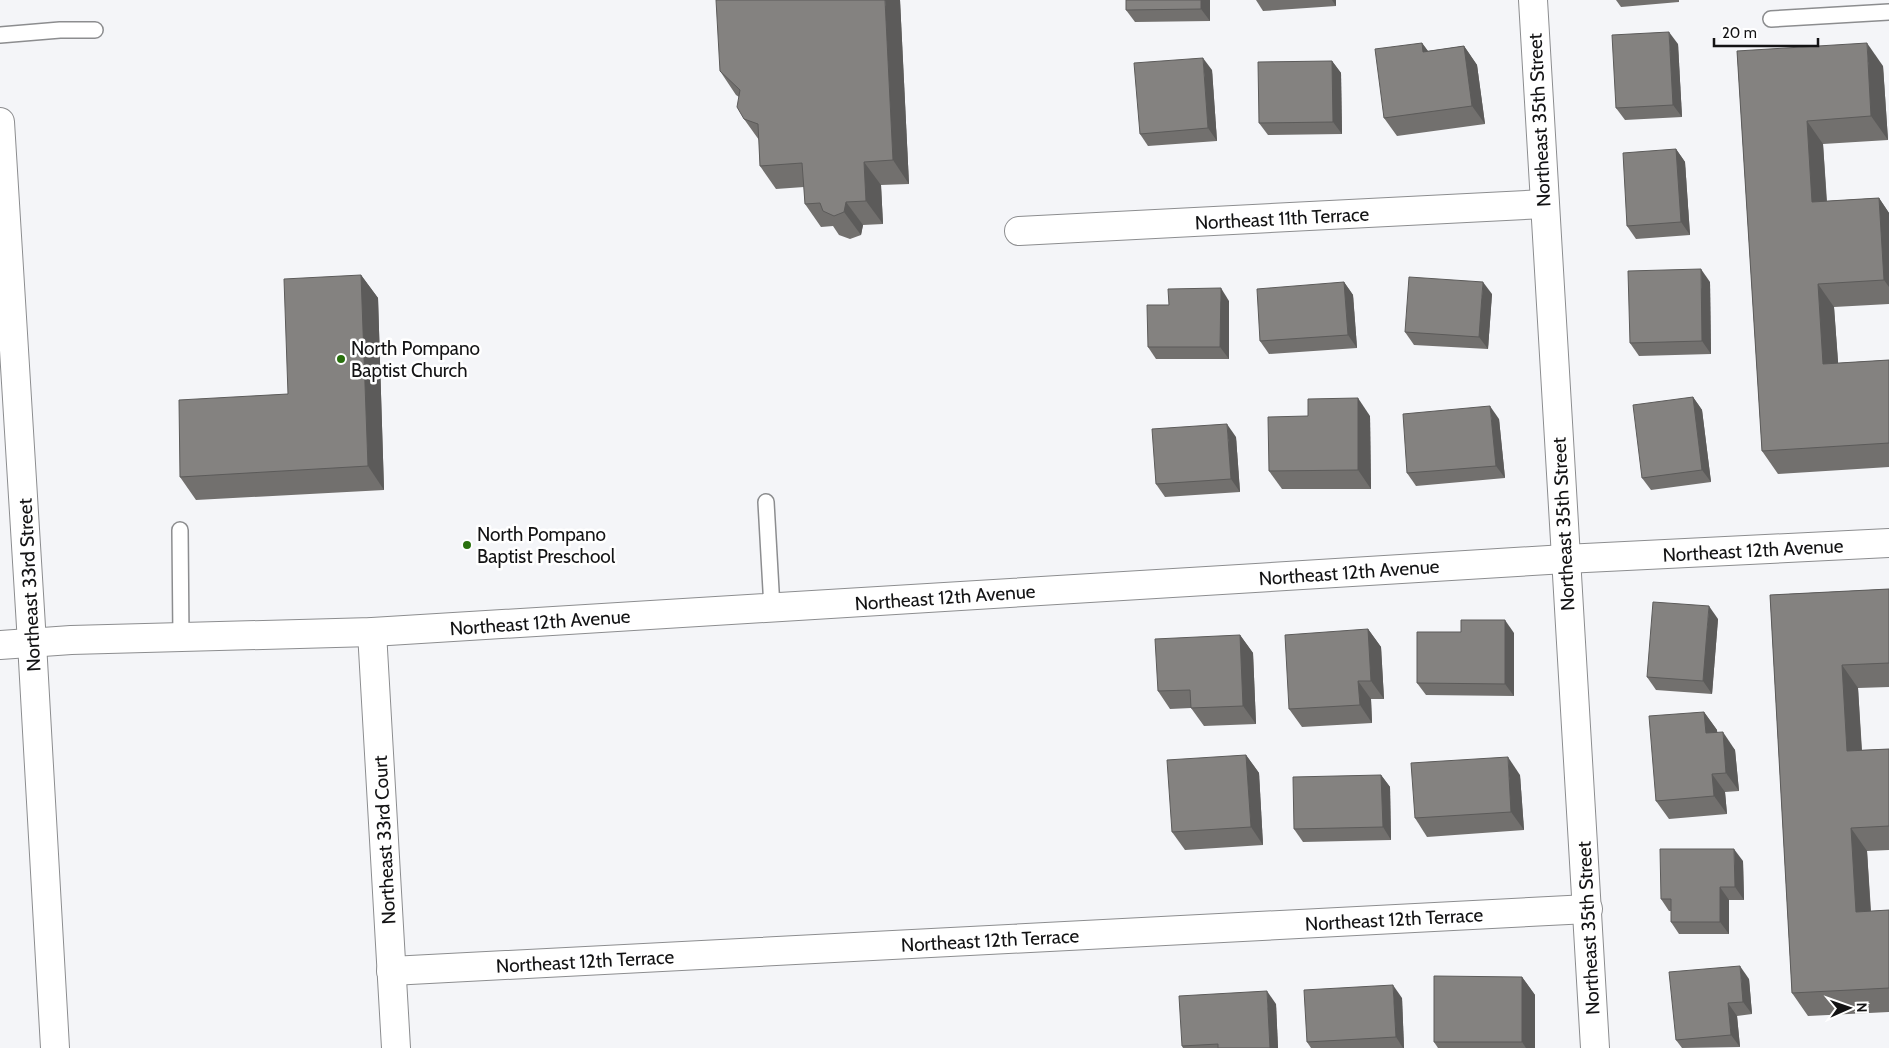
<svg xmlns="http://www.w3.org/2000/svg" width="1889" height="1048" viewBox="0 0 1889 1048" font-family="Cabin,sans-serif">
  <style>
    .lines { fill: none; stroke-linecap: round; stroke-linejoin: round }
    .lane-casing { stroke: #8c8d8f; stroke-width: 18 }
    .street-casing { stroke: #8c8d8f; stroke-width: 30 }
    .secondary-casing { stroke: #8c8d8f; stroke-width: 30 }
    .lane { stroke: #fff; stroke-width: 15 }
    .street { stroke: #fff; stroke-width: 28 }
    .secondary { stroke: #fff; stroke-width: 28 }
    .wall { fill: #72706e }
    .shaded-wall { fill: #5c5b5a }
    .building { fill: #848280; stroke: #5c5b5a }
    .poi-dot { fill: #29700e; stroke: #fff; stroke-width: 2 }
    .labels { text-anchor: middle; stroke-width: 5; stroke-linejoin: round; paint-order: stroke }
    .street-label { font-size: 19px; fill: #131314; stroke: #fff }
    .poi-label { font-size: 19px; fill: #131314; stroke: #fff; text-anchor: start }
  </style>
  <rect width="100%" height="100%" fill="#f4f5f8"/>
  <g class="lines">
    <g class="lane-casing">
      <g id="lane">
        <path d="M1771 19 1889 12"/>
        <path d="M0 35 60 30H95"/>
        <path d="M766 502 772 608"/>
        <path d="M180 530 181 639"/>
      </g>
    </g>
    <g class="street-casing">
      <g id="street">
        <path d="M1533 0 1595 1048"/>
        <path d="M1019 231 1544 204"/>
        <path d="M372 632 396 1048"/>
        <path d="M0 645 71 640 372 632 1565 559 1889 543"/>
        <path d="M391 971 1588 909"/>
      </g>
    </g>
    <g class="secondary-casing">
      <path id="secondary" d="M0 122 32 643 55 1048"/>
    </g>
    <use href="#lane" class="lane"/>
    <use href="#street" class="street"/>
    <use href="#secondary" class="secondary"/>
  </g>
  <g class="wall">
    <path d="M900 0 909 184 881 185 883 224 863 225 861 235 850 239 839 235 833 226 821 227 805 204 804 187 776 189 760 166 759 140 744 119 739 97 736 95 720 71Z"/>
    <path d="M1210 0V21L1135 22 1126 10Z"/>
    <path d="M1256 0H1336V6L1263 11Z"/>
    <path d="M1616 0H1679V2L1621 7Z"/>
    <path d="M1422 43 1428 51 1464 46 1477 65 1485 124 1397 136 1384 118Z"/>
    <path d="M1678 44 1682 117 1625 120 1616 108Z"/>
    <path d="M1737 51 1883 66 1888 140 1823 144 1827 201 1879 198 1889 213V304L1834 307 1838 363 1889 360V467L1778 474 1762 451Z"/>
    <path d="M1332 61 1341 73 1342 134 1268 135 1259 123Z"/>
    <path d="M1212 70 1217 141 1148 146 1140 134Z"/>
    <path d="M1676 149 1685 162 1690 235 1636 239 1627 226Z"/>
    <path d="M361 275 378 298 384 490 196 500 180 477 288 394Z"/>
    <path d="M1344 282 1353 295 1357 348 1269 354 1260 341Z"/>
    <path d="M1710 282 1711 354 1639 356 1630 343Z"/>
    <path d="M1492 294 1488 349 1414 345 1405 332Z"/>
    <path d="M1229 301V359H1156L1148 347 1169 305Z"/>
    <path d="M1693 397 1702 410 1711 482 1651 490 1642 478Z"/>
    <path d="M1370 416 1371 489H1282L1269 471Z"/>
    <path d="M1499 419 1505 478 1416 486 1407 473Z"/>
    <path d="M1236 437 1240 492 1165 497 1156 484Z"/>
    <path d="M1889 589V687L1858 688 1862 750 1889 749V850L1867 851 1871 911 1889 910V1012L1808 1016 1792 993 1770 595Z"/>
    <path d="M1718 619 1712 694 1656 690 1647 677Z"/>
    <path d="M1368 629 1381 647 1384 699H1371L1372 723 1302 727 1289 709Z"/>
    <path d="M1514 633V696L1426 695 1417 683Z"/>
    <path d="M1240 635 1253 653 1256 724 1204 726 1191 708 1170 709 1158 691Z"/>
    <path d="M1704 712 1717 730V732L1735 750 1739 791 1725 792 1727 814 1669 819 1656 801Z"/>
    <path d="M1246 755 1259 773 1263 845 1185 850 1172 832Z"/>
    <path d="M1381 775 1390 787 1391 840 1303 842 1294 829Z"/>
    <path d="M1520 775 1524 830 1427 837 1415 818Z"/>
    <path d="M1743 861 1744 900H1729V934H1679L1671 922V911H1669L1661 899Z"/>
    <path d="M1522 977 1535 995V1048H1438L1434 1042Z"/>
    <path d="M1749 979 1752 1014 1737 1016 1740 1047 1682 1048 1676 1040Z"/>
    <path d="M1402 998 1404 1048H1311L1307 1042Z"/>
    <path d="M1276 1004 1278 1048H1183L1182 1046Z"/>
  </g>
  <g class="shaded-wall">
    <path d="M885 0H900L909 184 893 160Z"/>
    <path d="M1201 0H1210V21L1201 9Z"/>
    <path d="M1332 0H1336V6Z"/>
    <path d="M1669 32 1678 44 1682 117 1673 105Z"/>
    <path d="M1422 43 1435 61 1423 52Z"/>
    <path d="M1867 43 1883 66 1888 140 1871 116Z"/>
    <path d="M1464 46 1477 65 1485 124 1472 106Z"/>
    <path d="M1203 58 1212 70 1217 141 1208 128Z"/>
    <path d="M1332 61 1341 73 1342 134 1333 122Z"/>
    <path d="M1807 121 1823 144 1828 225 1812 202Z"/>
    <path d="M1676 149 1685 162 1690 235 1681 222Z"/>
    <path d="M864 162 881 185 883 224 866 201Z"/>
    <path d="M1879 198 1889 213V287L1884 280Z"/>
    <path d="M846 202 863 225 861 235 844 212Z"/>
    <path d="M1701 269 1710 282 1711 354 1702 341Z"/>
    <path d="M361 275 378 298 384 490 368 466Z"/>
    <path d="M1344 282 1353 295 1357 348 1348 335Z"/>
    <path d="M1483 282 1492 294 1488 349 1479 337Z"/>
    <path d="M1818 284 1834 307 1840 388 1823 364Z"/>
    <path d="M1221 288 1229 301V359L1220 347Z"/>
    <path d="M1693 397 1702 410 1711 482 1702 470Z"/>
    <path d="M1358 398 1370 416 1371 489 1358 470Z"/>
    <path d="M1490 406 1499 419 1505 478 1496 466Z"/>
    <path d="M1227 424 1236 437 1240 492 1231 479Z"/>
    <path d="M1709 606 1718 619 1712 694 1703 681Z"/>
    <path d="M1505 620 1514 633V696L1505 684Z"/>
    <path d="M1368 629 1381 647 1384 699 1371 681Z"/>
    <path d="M1240 635 1253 653 1256 724 1243 706Z"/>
    <path d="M1842 665 1858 688 1863 774 1847 751Z"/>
    <path d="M1358 681 1371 699 1372 723 1360 705Z"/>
    <path d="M1704 712 1717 730 1719 751 1706 733Z"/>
    <path d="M1723 732 1735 750 1739 791 1726 773Z"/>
    <path d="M1246 755 1259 773 1263 845 1251 827Z"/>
    <path d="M1508 757 1520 775 1524 830 1511 812Z"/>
    <path d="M1712 774 1725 792 1727 814 1714 796Z"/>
    <path d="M1381 775 1390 787 1391 840 1383 827Z"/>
    <path d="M1851 828 1867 851 1872 935 1856 912Z"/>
    <path d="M1734 849 1743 861 1744 900 1735 887Z"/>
    <path d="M1720 887 1729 900V934L1720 922Z"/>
    <path d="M1740 966 1749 979 1752 1014 1743 1002Z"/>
    <path d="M1522 977 1535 995V1048H1526L1522 1042Z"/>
    <path d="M1393 985 1402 998 1404 1048H1403L1396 1037Z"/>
    <path d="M1267 991 1276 1004 1278 1048H1270Z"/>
    <path d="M1728 1003 1737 1016 1740 1047 1731 1035Z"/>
  </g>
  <g class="building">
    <path d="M716 0H885L893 160 864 162 866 201 846 202 844 212 834 216 823 211 820 203 805 204 802 163 760 166 758 124 744 119 737 107 740 90 720 71Z"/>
    <path d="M1126 0H1201V9L1126 10Z"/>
    <path d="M1669 32 1673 105 1616 108 1612 35Z"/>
    <path d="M1422 43 1423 52 1464 46 1472 106 1384 118 1375 49Z"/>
    <path d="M1867 43 1871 116 1807 121 1812 202 1879 198 1884 280 1818 284 1823 364 1889 360V443L1762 451 1737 51Z"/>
    <path d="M1203 58 1208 128 1140 134 1134 63Z"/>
    <path d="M1332 61 1333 122 1259 123 1258 62Z"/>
    <path d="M1676 149 1681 222 1627 226 1623 153Z"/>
    <path d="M1701 269 1702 341 1630 343 1628 271Z"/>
    <path d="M361 275 368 466 180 477 179 400 288 394 284 279Z"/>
    <path d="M1409 277 1483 282 1479 337 1405 332Z"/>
    <path d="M1344 282 1348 335 1260 341 1257 289Z"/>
    <path d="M1221 288 1220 347H1148L1147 305H1169L1168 289Z"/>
    <path d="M1693 397 1702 470 1642 478 1633 405Z"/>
    <path d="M1358 398V470L1269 471 1268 417 1308 416V399Z"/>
    <path d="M1490 406 1496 466 1407 473 1403 414Z"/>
    <path d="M1227 424 1231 479 1156 484 1152 429Z"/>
    <path d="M1889 589V663L1842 665 1847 751 1889 749V826L1851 828 1856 912 1889 910V988L1792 993 1770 595Z"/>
    <path d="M1653 602 1709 606 1703 681 1647 677Z"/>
    <path d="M1461 620H1505V684L1417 683V632H1461Z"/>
    <path d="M1368 629 1371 681H1358L1360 705 1289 709 1285 635Z"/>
    <path d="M1240 635 1243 706 1191 708 1190 690 1158 691 1155 639Z"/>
    <path d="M1704 712 1706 733 1723 732 1726 773 1712 774 1714 796 1656 801 1649 716Z"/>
    <path d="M1246 755 1251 827 1172 832 1167 760Z"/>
    <path d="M1508 757 1511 812 1415 818 1411 763Z"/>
    <path d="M1381 775 1383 827 1294 829 1293 777Z"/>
    <path d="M1660 849H1734L1735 887H1720V922H1671V899H1661Z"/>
    <path d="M1740 966 1743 1002 1728 1003 1731 1035 1676 1040 1669 972Z"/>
    <path d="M1434 976 1522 977V1042H1434Z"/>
    <path d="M1393 985 1396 1037 1307 1042 1304 990Z"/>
    <path d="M1267 991 1270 1048H1218V1044L1182 1046 1179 996Z"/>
  </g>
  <g class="poi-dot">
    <circle cx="341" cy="359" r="5"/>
    <circle cx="467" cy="545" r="5"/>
  </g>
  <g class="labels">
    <g class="street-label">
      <text transform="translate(1539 120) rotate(-93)" y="7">Northeast 35th Street</text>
      <text transform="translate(1282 218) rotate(-3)" y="7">Northeast 11th Terrace</text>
      <text transform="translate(1563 524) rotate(-93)" y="7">Northeast 35th Street</text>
      <text transform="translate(1753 550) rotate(-3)" y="7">Northeast 12th Avenue</text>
      <text transform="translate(1349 572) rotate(-4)" y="7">Northeast 12th Avenue</text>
      <text transform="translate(29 585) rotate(-93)" y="7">Northeast 33rd Street</text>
      <text transform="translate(945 597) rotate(-4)" y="7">Northeast 12th Avenue</text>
      <text transform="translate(540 622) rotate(-4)" y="7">Northeast 12th Avenue</text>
      <text transform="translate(384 840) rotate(-93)" y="7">Northeast 33rd Court</text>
      <text transform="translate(1394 919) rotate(-3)" y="7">Northeast 12th Terrace</text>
      <text transform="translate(1588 928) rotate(-93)" y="7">Northeast 35th Street</text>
      <text transform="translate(990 940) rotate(-3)" y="7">Northeast 12th Terrace</text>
      <text transform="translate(585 961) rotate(-3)" y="7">Northeast 12th Terrace</text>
    </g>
    <g class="poi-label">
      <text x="351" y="355">North Pompano<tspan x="351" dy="22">Baptist Church</tspan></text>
      <text x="477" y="541">North Pompano<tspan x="477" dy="22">Baptist Preschool</tspan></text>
    </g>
  </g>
  <g transform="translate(1849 1008) rotate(88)" stroke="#ffffff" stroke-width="4" paint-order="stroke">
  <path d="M0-4L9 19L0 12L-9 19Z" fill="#131314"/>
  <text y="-8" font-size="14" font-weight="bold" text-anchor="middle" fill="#131314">N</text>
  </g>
  <path d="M1714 38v8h104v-8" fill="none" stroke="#131314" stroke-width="2.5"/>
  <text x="1722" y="38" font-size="15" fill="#131314" stroke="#ffffff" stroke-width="4" paint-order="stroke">20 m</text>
</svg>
